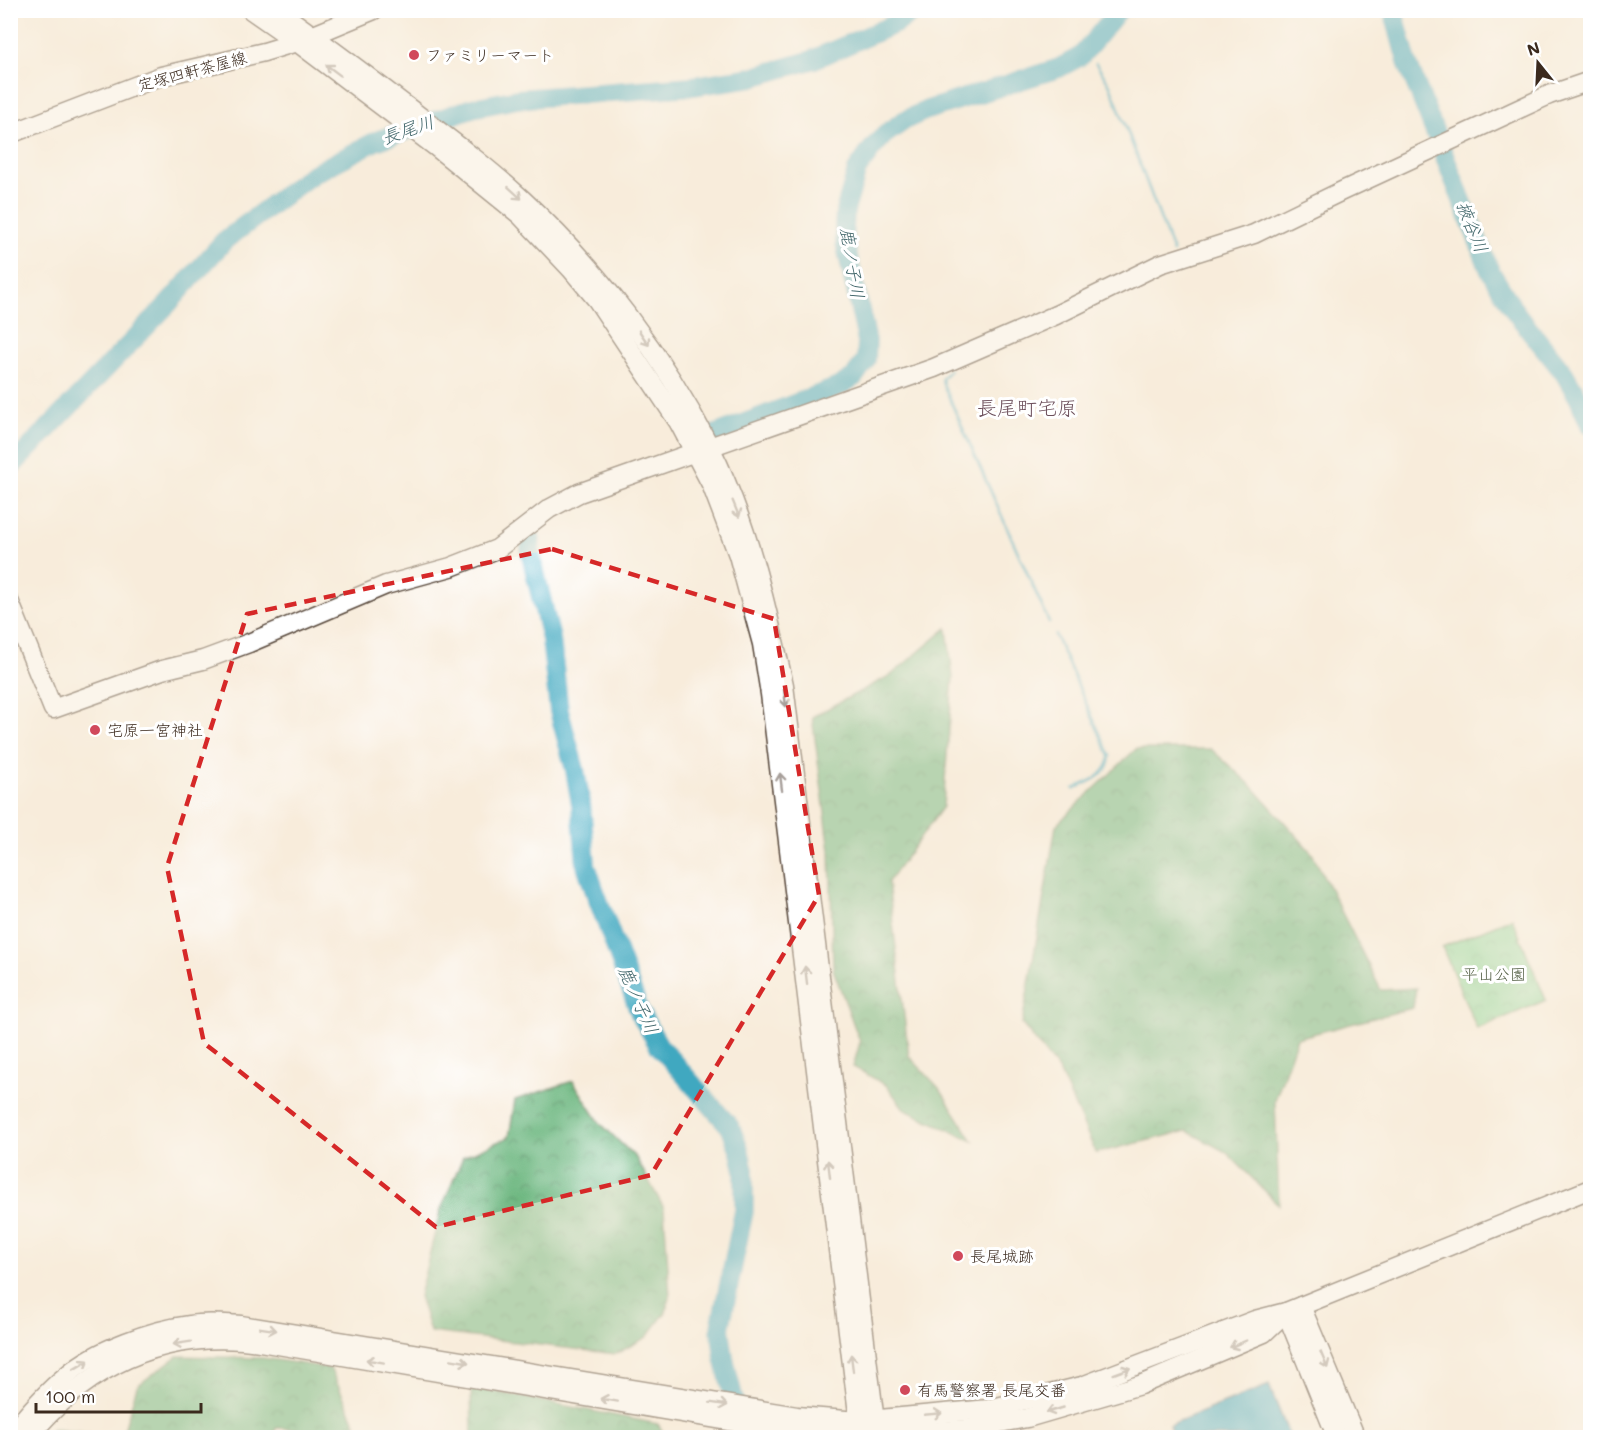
<svg xmlns="http://www.w3.org/2000/svg" width="1601" height="1448" viewBox="0 0 1601 1448" font-family="Mali,'Klee One',sans-serif">
  <style>
    .forest { fill: url(#forest-crowns); stroke: #53704e; stroke-width: 1.5 }
    .park { fill: url(#park-crowns); stroke: #60805a; stroke-width: 1.5 }
    .water { fill: #40a8c0; stroke: #3e696f; stroke-width: 1.5 }
    .lines { fill: none; stroke-linecap: round; stroke-linejoin: round }
    .stream { stroke: #40a8c0; stroke-width: 3 }
    .river { stroke: #40a8c0; stroke-width: 20 }
    .secondary-casing { stroke: #57473a; stroke-width: 21 }
    .secondary { stroke: #fff; stroke-width: 18 }
    .oneway { stroke: #a79f9a }
    .marked { fill: none; stroke: #d62828; stroke-width: 4.5; stroke-dasharray: 12 8; stroke-linejoin: round }
    .poi-dot { fill: #d1495b; stroke: #fff; stroke-width: 2 }
    .labels { text-anchor: middle; stroke-width: 6; stroke-linejoin: round; paint-order: stroke }
    .poi-label { font-size: 16px; fill: #3b2a1e; stroke: #fff; text-anchor: start }
    .street-label { font-size: 16px; fill: #3b2a1e; stroke: #fff }
    .park-label { font-size: 16px; fill: #515d42; stroke: #fff }
    .water-label { font-size: 18px; font-style: italic; fill: #3d6367; stroke: #fff }
    .quarter-label { font-size: 20px; fill: #6d505c; stroke: #fff }
  </style>
  <defs>
    <pattern id="forest-crowns" width="20" height="18" patternUnits="userSpaceOnUse" patternTransform="scale(1.5)"><rect width="20" height="18" fill="#6bb67e"/><path d="M2 6a3 3 0 1 1 6 0M12 15a3 3 0 1 1 6 0" fill="none" stroke="#599467"/></pattern>
    <pattern id="park-crowns" width="20" height="18" patternUnits="userSpaceOnUse" patternTransform="scale(1.5)"><rect width="20" height="18" fill="#84d595"/><path d="M2 6a3 3 0 1 1 6 0M12 15a3 3 0 1 1 6 0" fill="none" stroke="#73b780"/></pattern>
  </defs>
  <rect width="100%" height="100%" fill="#fff"/>
  <filter id="ink" filterUnits="userSpaceOnUse"><feTurbulence type="fractalNoise" baseFrequency=".0167" numOctaves="2"/><feDisplacementMap in="SourceGraphic" scale="12" xChannelSelector="R" yChannelSelector="G"/><feConvolveMatrix kernelMatrix="1 2 1 2 8 2 1 2 1" color-interpolation-filters="sRGB"/></filter>
  <filter id="wash" filterUnits="userSpaceOnUse"><feTurbulence type="fractalNoise" baseFrequency=".008" numOctaves="4" result="noise"/><feDisplacementMap in="SourceGraphic" scale="24" xChannelSelector="R" yChannelSelector="G"/><feGaussianBlur stdDeviation="1.35" result="paint"/><feColorMatrix in="noise" values="0 0 0 0 0 0 0 0 0 0 0 0 0 0 0 0 0 1.4 0 .05"/><feComposite in="paint" operator="in"/></filter>
  <g filter="url(#wash)">
    <rect width="100%" height="100%" fill="#f8ecdb"/>
    <g class="forest">
      <path d="M947 628 953 677 943 807 888 882 909 1056 940 1089 973 1141 905 1110 886 1085 853 1067 860 1042 833 969 830 851 812 717 891 675Z"/>
      <path d="M1136 749H1211L1252 786 1312 853 1381 990 1416 988 1413 1008 1297 1038 1275 1100 1279 1205 1226 1152 1187 1131 1096 1153 1059 1071 1022 1024 1056 825Z"/>
      <path d="M573 1081 600 1123 636 1158 664 1208 670 1297 666 1312 647 1337 616 1354 430 1332 419 1296 440 1212 463 1157 509 1137 515 1100Z"/>
      <path d="M177 1356 263 1358 330 1368 362 1437H298L296 1429 276 1428 273 1437H122L137 1386Z"/>
      <path d="M471 1387 658 1424 666 1437H472Z"/>
      <path d="M52 1429 121 1437H47Z"/>
    </g>
    <path class="park" d="M1512 918 1546 1000 1477 1029 1442 947Z"/>
    <path class="water" d="M1269 1385 1290 1437H1163L1172 1434 1169 1425Z"/>
    <g class="lines">
      <g class="stream">
        <path d="M1087 50V51"/>
        <path d="M1096 64 1110 85 1173 252"/>
        <path d="M1158 275 1180 267 1178 264"/>
        <path d="M950 370 942 378 943 384 1049 622"/>
        <path d="M1055 635 1110 756C1108 777 1090 780 1074 789"/>
      </g>
      <g class="river">
        <path d="M1393 10 1407 62 1490 271 1516 313 1564 373 1579 399 1590 425"/>
        <path d="M716 434 838 387 854 377 866 360 867 341 845 242 844 228 845 211 857 170 871 150 884 135 905 120 927 110 1059 68 1081 56 1119 10"/>
        <path d="M10 468 168 304 224 241 311 175 376 141 472 108 517 99 693 86 753 77 812 60 897 23 916 10"/>
        <path d="M531 539 530 551 551 639 559 711 575 770 581 804 586 865 594 889 640 1013 659 1046 730 1127 739 1149 744 1170V1211L720 1328 724 1358 743 1438"/>
      </g>
    </g>
  </g>
  <g filter="url(#ink)">
    <g class="lines">
      <g class="secondary-casing">
        <g id="secondary">
          <path d="M251 10 297 42 436 147 520 215 571 269 597 300 679 423 711 484 738 555 762 644 770 694 861 1438"/>
          <path d="M277 10C328 46 377 83 426 121 459 146 492 171 522 199 598 269 663 355 710 447 748 522 766 604 784 685L877 1438"/>
          <path d="M10 134 161 76 264 52 297 42 374 10"/>
          <path d="M10 603 53 709 162 670 203 660 249 643 386 585 451 567 497 549 549 509 579 493 934 368 1056 315 1160 264 1254 234 1342 191 1549 95 1590 81"/>
          <path d="M1301 1306 1356 1438"/>
          <path d="M1286 1312 1337 1438"/>
          <path d="M10 1436C27 1414 46 1392 67 1375 97 1349 152 1330 190 1325 207 1322 225 1324 241 1325L797 1416 858 1421 989 1409 1082 1386 1255 1320 1286 1312 1590 1189"/>
          <path d="M28 1438C90 1362 168 1327 266 1343L764 1427 837 1435 877 1436 966 1429 1027 1418 1140 1385 1264 1333 1285 1313"/>
        </g>
      </g>
      <use href="#secondary" class="secondary"/>
    </g>
    <defs><path id="oneway-shaft" d="M-6 0H5M1.5-3L5.5 0L1.5 3" fill="none" stroke-width="1.6" stroke-linecap="round" stroke-linejoin="round" transform="scale(1.5)"/></defs>
    <g class="oneway">
      <use href="#oneway-shaft" transform="translate(333 70) rotate(-143)"/>
      <use href="#oneway-shaft" transform="translate(515 193) rotate(42)"/>
      <use href="#oneway-shaft" transform="translate(644 338) rotate(56)"/>
      <use href="#oneway-shaft" transform="translate(736 509) rotate(68)"/>
      <use href="#oneway-shaft" transform="translate(785 698) rotate(83)"/>
      <use href="#oneway-shaft" transform="translate(781 782) rotate(-97)"/>
      <use href="#oneway-shaft" transform="translate(806 975) rotate(-97)"/>
      <use href="#oneway-shaft" transform="translate(829 1169) rotate(-97)"/>
      <use href="#oneway-shaft" transform="translate(268 1329) rotate(9)"/>
      <use href="#oneway-shaft" transform="translate(182 1343) rotate(171)"/>
      <use href="#oneway-shaft" transform="translate(1238 1344) rotate(157)"/>
      <use href="#oneway-shaft" transform="translate(1324 1360) rotate(67)"/>
      <use href="#oneway-shaft" transform="translate(375 1361) rotate(-170)"/>
      <use href="#oneway-shaft" transform="translate(460 1361) rotate(10)"/>
      <use href="#oneway-shaft" transform="translate(852 1363) rotate(-97)"/>
      <use href="#oneway-shaft" transform="translate(81 1365) rotate(-31)"/>
      <use href="#oneway-shaft" transform="translate(1122 1371) rotate(-20)"/>
      <use href="#oneway-shaft" transform="translate(609 1400) rotate(-170)"/>
      <use href="#oneway-shaft" transform="translate(719 1404) rotate(9)"/>
      <use href="#oneway-shaft" transform="translate(1055 1410) rotate(164)"/>
      <use href="#oneway-shaft" transform="translate(933 1414) rotate(-5)"/>
    </g>
  </g>
  <path d="M0 0H1601V1448H0ZM552 549 774 619 819 895 651 1175 436 1227 204 1043 167 867 247 614Z" fill="#f8ecdb" fill-opacity=".55" fill-rule="evenodd"/>
  <path class="marked" d="M552 549 774 619 819 895 651 1175 436 1227 204 1043 167 867 247 614Z"/>
  <g class="poi-dot">
    <circle cx="414" cy="55" r="6"/>
    <circle cx="95" cy="730" r="6"/>
    <circle cx="958" cy="1256" r="6"/>
    <circle cx="905" cy="1390" r="6"/>
  </g>
  <g class="labels">
    <g class="poi-label">
      <text x="426" y="61">ファミリーマート</text>
      <text x="107" y="736">宅原一宮神社</text>
      <text x="970" y="1262">長尾城跡</text>
      <text x="917" y="1396">有馬警察署 長尾交番</text>
    </g>
    <g class="street-label">
      <text transform="translate(192 71) rotate(-15)" y="6">定塚四軒茶屋線</text>
    </g>
    <g class="park-label">
      <text x="1494" y="980">平山公園</text>
    </g>
    <g class="water-label">
      <text transform="translate(408 130) rotate(-19)" y="6">長尾川</text>
      <text transform="translate(1472 227) rotate(68)" y="6">掖谷川</text>
      <text transform="translate(852 263) rotate(81)" y="6">鹿ノ子川</text>
      <text transform="translate(638 1000) rotate(66)" y="6">鹿ノ子川</text>
    </g>
    <g class="quarter-label">
      <text x="1027" y="415">長尾町宅原</text>
    </g>
  </g>
  <rect width="1601" height="1448" fill="none" stroke="#fff" stroke-width="36"/>
  <g transform="translate(1538 63) rotate(342)" stroke="#ffffff" stroke-width="4.5" paint-order="stroke">
  <path d="M0-4.5L10 22L0 15L-10 22Z" fill="#3b2a1e"/>
  <text y="-9" font-size="16" font-weight="bold" text-anchor="middle" fill="#3b2a1e">N</text>
  </g>
  <path d="M36 1403v9h165v-9" fill="none" stroke="#3b2a1e" stroke-width="3"/>
  <text x="45" y="1403" font-size="18" fill="#3b2a1e" stroke="#ffffff" stroke-width="4.5" paint-order="stroke">100 m</text>
</svg>
